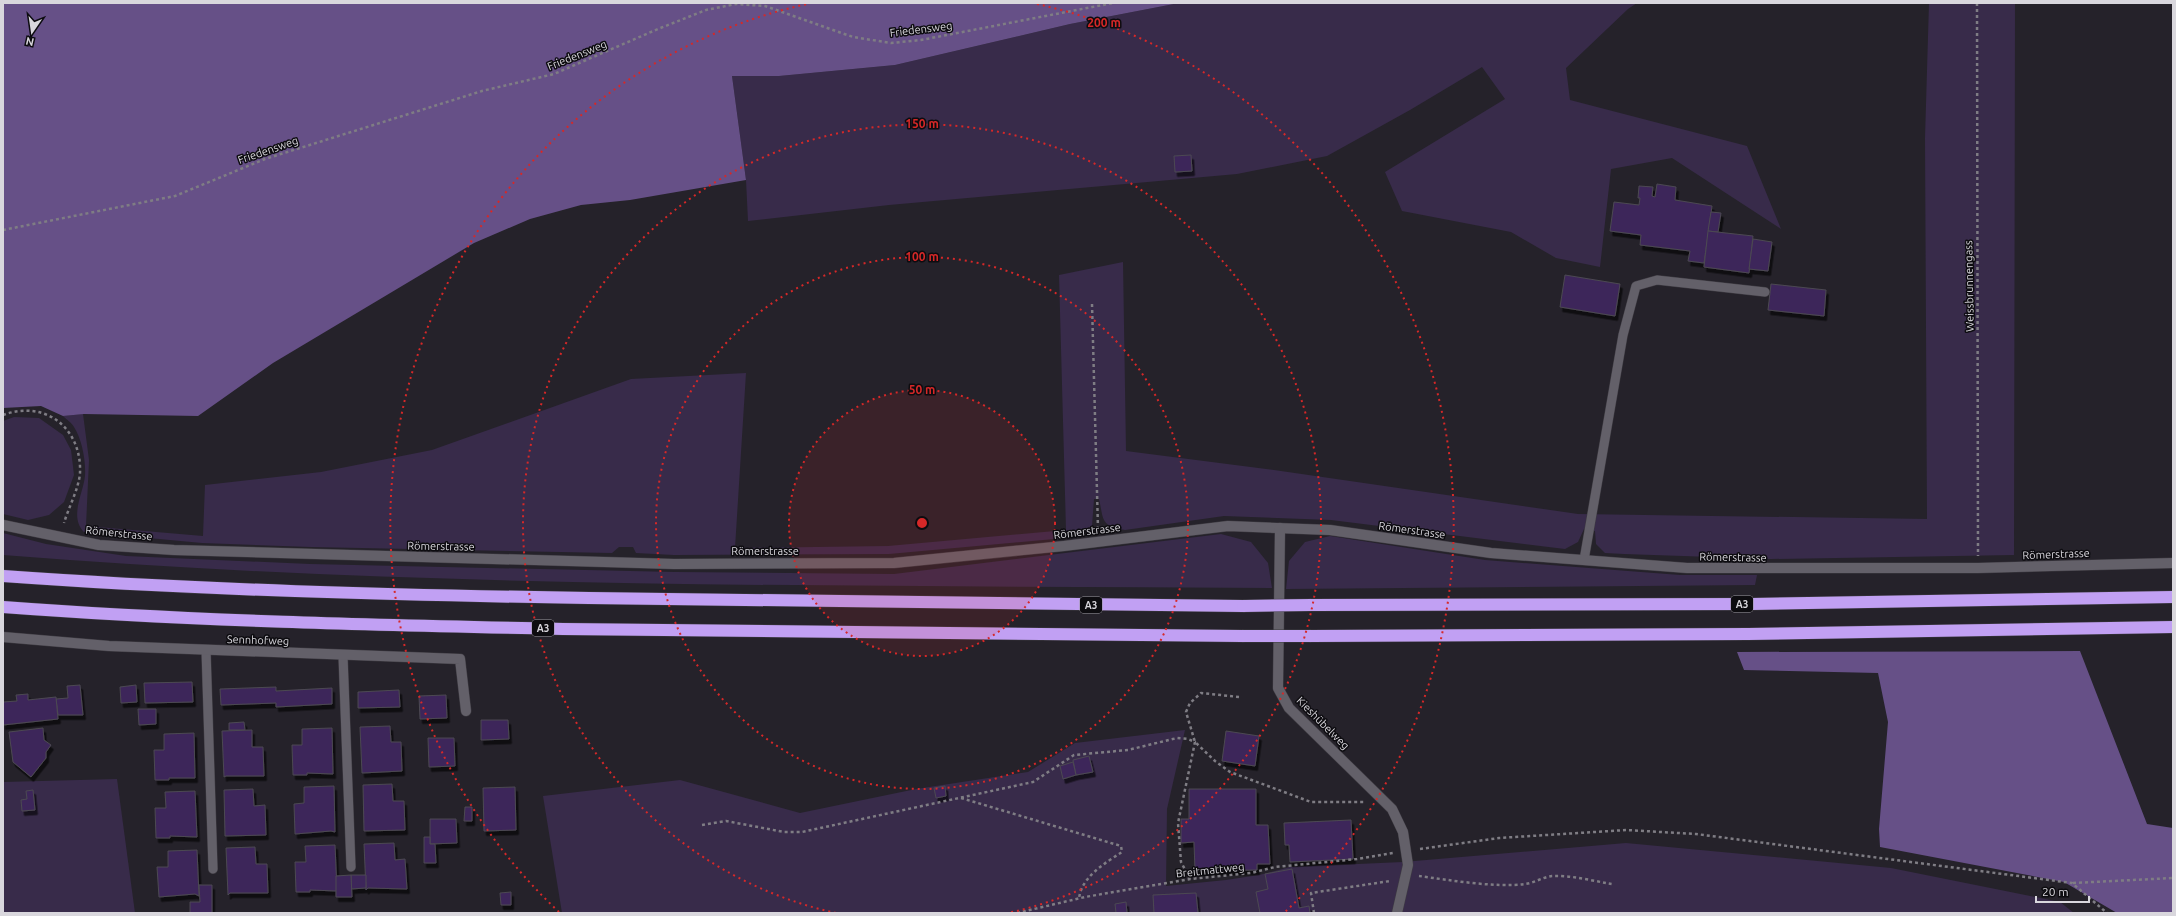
<svg xmlns="http://www.w3.org/2000/svg" width="2176" height="916" viewBox="0 0 2176 916" font-family="Ubuntu,sans-serif">
  <style>
    .green { fill: #382b4a }
    .forest { fill: #665087 }
    .building { fill: #3e275a; stroke: #4c4952; filter: url(#shadow) }
    .lines { fill: none; stroke-linecap: round; stroke-linejoin: round }
    .service-casing { stroke: #3f3c43; stroke-width: 10 }
    .minor-casing { stroke: #3f3c43; stroke-width: 11 }
    .motorway-casing { stroke: #3f3c43; stroke-width: 13 }
    .path { stroke: #7f7d84; stroke-width: 2.5; stroke-dasharray: 3 3; stroke-linecap: butt }
    .service { stroke: #636069; stroke-width: 9 }
    .minor { stroke: #636069; stroke-width: 10 }
    .motorway { stroke: #c1a0f3; stroke-width: 12 }
    .motorway-bridge-casing { stroke: #3f3c43; stroke-width: 13; stroke-linecap: butt }
    .motorway-bridge { stroke: #c1a0f3; stroke-width: 12 }
    .ring { fill: none; stroke: #d62828; stroke-width: 2; stroke-dasharray: 2 4 }
    .labels { text-anchor: middle; stroke-width: 3; stroke-linejoin: round; paint-order: stroke }
    .shield { fill: #0d0c10; stroke: #9c9aa0; stroke-width: 1 }
    .shield-label { font-size: 10px; font-weight: bold; fill: #d9d7dd }
    .street-label { font-size: 11px; fill: #d9d7dd; stroke: #0d0c10 }
    .centre { fill: #d62828; stroke: #0d0c10; stroke-width: 2 }
    .ring-label { font-size: 12px; text-anchor: middle; font-weight: bold; fill: #d62828; stroke: #0d0c10; stroke-width: 3; stroke-linejoin: round; paint-order: stroke }
  </style>
  <defs>
    <filter id="shadow"><feDropShadow dx="2.5" dy="4.5" stdDeviation="0" flood-color="#0009"/></filter>
  </defs>
  <rect width="100%" height="100%" fill="#25222a"/>
  <g class="green">
    <path d="M1179 3H1637L1628 9 1566 68 1570 100 1747 146 1781 229 1672 158 1611 169 1600 267 1556 258 1511 232 1402 211 1385 172 1505 99 1482 67 1410 110 1327 156 1237 174 889 205 748 221 746 180 732 76H779L895 65 1070 24Z"/>
    <path d="M1929 3H2015L2014 555 1771 559 1624 554 1605 553 1596 544 1595 531 1584 529 1578 542 1565 549 1331 520 1224 516 1125 530C1100 525 1104 521 1099 499H1094L1092 526 1076 537 889 554 674 555 636 553 633 547H619L612 553 311 547 202 543 84 532C69 517 83 494 85 476 86 461 82 439 74 427 72 423 66 419 63 416L83 414 89 460 86 526 203 536 205 485 321 472 432 450 631 379 746 373 735 548 888 546 1066 530 1059 275 1123 262 1126 451 1274 470 1578 514 1927 519 1925 138Z"/>
    <path d="M14 417 39 418 63 435 71 450 74 475 64 502 49 515 28 520 3 514V421Z"/>
    <path d="M3 533 46 544 126 556 310 564 675 572 894 574 1221 534 1251 542 1268 563 1272 588C849 585 425 589 3 555Z"/>
    <path d="M1330 536 1485 560 1680 575H1757L1755 585 1286 589 1289 561 1305 542Z"/>
    <path d="M1185 730 1167 809 1166 886 1226 880 1259 875 1290 867 1403 862 1626 843 1891 868 2060 902 2074 913H562L543 796 680 780 800 813 916 789 1028 772 1075 743Z"/>
    <path d="M117 779 135 913H3V782Z"/>
  </g>
  <g class="forest">
    <path d="M3 3H1179L1070 24 895 65 779 76H732L746 180 630 200 581 205 530 219 474 243 273 363 198 416 84 414 63 416 41 406 3 408Z"/>
    <path d="M2080 651 2147 824 2173 828V913H2117L2064 882 1880 847 1879 829 1888 722 1878 673 1744 670 1737 652Z"/>
  </g>
  <g class="building">
    <path d="M1191 155 1192 171 1175 172 1174 156Z"/>
    <path d="M1657 184 1676 187 1675 200 1712 206 1704 263 1688 261 1690 251 1640 245 1641 235 1610 231 1614 202 1639 205 1640 198H1638L1639 186 1653 187 1652 196 1655 197Z"/>
    <path d="M1711 212 1721 213 1718 232 1708 231Z"/>
    <path d="M1708 231 1753 236 1749 273 1704 267Z"/>
    <path d="M1753 239 1772 242 1768 271 1749 269Z"/>
    <path d="M1565 275 1620 284 1615 316 1560 307Z"/>
    <path d="M1771 284 1826 290 1824 316 1768 310Z"/>
    <path d="M192 682 193 702 145 703 144 683Z"/>
    <path d="M80 685 83 715H58L56 699 68 698 67 686Z"/>
    <path d="M136 685 137 702 121 703 120 687Z"/>
    <path d="M276 687V691L332 688V704L276 707V703L221 705 220 689Z"/>
    <path d="M399 690 400 707 358 708V692Z"/>
    <path d="M28 694V700L56 697 58 719 3 725V702L17 701 16 695Z"/>
    <path d="M446 695 447 718 420 719 419 696Z"/>
    <path d="M138 709H156V724L139 725Z"/>
    <path d="M481 720H508L509 739 481 740Z"/>
    <path d="M244 722 245 730H229V723Z"/>
    <path d="M390 726 391 742H401L402 771 362 773 360 727Z"/>
    <path d="M43 728 44 740 51 745 46 752V758L31 777 13 762 9 732Z"/>
    <path d="M332 728 333 774 307 773V775H293L292 745H302V729Z"/>
    <path d="M252 730V747H263L264 776H226L224 777 222 731Z"/>
    <path d="M1226 731 1259 736 1255 766 1222 761Z"/>
    <path d="M194 733 195 778H169V780H155L154 750H164V734Z"/>
    <path d="M428 738H454L455 766 429 767Z"/>
    <path d="M1089 756 1093 772 1076 775 1073 760Z"/>
    <path d="M1073 762 1076 775 1063 779 1060 766Z"/>
    <path d="M392 784 393 801H404L405 830 364 831 363 785Z"/>
    <path d="M334 786 335 832 331 831 295 834 294 804 304 803V787Z"/>
    <path d="M945 786 946 796 936 798 934 788Z"/>
    <path d="M515 787 516 830 484 831 483 788Z"/>
    <path d="M253 789 254 806 265 805 266 835 225 836 224 790Z"/>
    <path d="M1189 789H1256V825H1268L1270 864H1257V870L1195 871 1194 842 1181 843V819H1189Z"/>
    <path d="M33 790 35 810 22 811 21 800 27 799 26 791Z"/>
    <path d="M195 791 197 837 170 836V838H156L155 808H166L165 792Z"/>
    <path d="M465 807H472V821H464Z"/>
    <path d="M430 819H456L457 843 430 844Z"/>
    <path d="M1351 820 1353 859 1290 862 1289 845H1285L1284 823Z"/>
    <path d="M424 837H430V844H435L436 863H424Z"/>
    <path d="M394 843 395 860 405 859 407 889 368 888 366 890 364 844Z"/>
    <path d="M335 845 337 891 310 890V892H296L295 862H306L305 846Z"/>
    <path d="M255 847 256 864H267L268 893H230L228 895 226 848Z"/>
    <path d="M197 850 199 896 195 894 159 897 157 867H168V851Z"/>
    <path d="M1292 869 1299 908 1309 906 1310 913H1260L1256 892 1268 889 1265 874Z"/>
    <path d="M351 875H366V888L351 889Z"/>
    <path d="M351 875 352 897H336V876Z"/>
    <path d="M199 885H212V913H190V902H200Z"/>
    <path d="M511 892V905H501L500 893Z"/>
    <path d="M1196 893 1198 913H1154L1153 895Z"/>
    <path d="M1126 902 1127 913H1116L1115 904Z"/>
  </g>
  <g class="lines">
    <g class="service-casing">
      <g id="service">
        <path d="M1584 560 1623 335 1636 286 1657 280 1765 292"/>
        <path d="M206 650 213 869"/>
        <path d="M343 656 351 867"/>
      </g>
    </g>
    <g class="minor-casing">
      <g id="minor">
        <path d="M3 525 99 545 174 550 674 564 894 563 1064 546 1228 526 1330 530 1491 553 1687 568H1978L2173 563"/>
        <path d="M1280 528 1278 688 1289 708 1392 809 1403 832 1408 865 1397 913"/>
        <path d="M3 637 109 646 460 659 466 711"/>
      </g>
    </g>
    <g class="motorway-casing">
      <g id="motorway">
        <path d="M3 576C198 590 393 595 589 598 807 602 1025 604 1243 606"/>
        <path d="M1311 605 1752 604 2173 597"/>
        <path d="M3 607C189 621 376 625 563 629 790 633 1016 635 1242 636"/>
        <path d="M1311 636 1748 634 2173 627"/>
      </g>
    </g>
    <g class="path">
      <path d="M1977 3 1978 556"/>
      <path d="M3 230 175 196 265 159 482 91 554 74 658 29 706 10 736 4 765 6 853 37 891 43 921 40 1113 3"/>
      <path d="M1092 304 1098 529"/>
      <path d="M3 415C46 399 82 429 80 473 79 488 68 509 64 523"/>
      <path d="M1239 697 1201 693 1190 703 1186 712 1195 742 1215 761 1230 772 1311 802H1366"/>
      <path d="M961 798 1121 846 1122 852C1105 863 1081 877 1079 899"/>
      <path d="M702 825 726 821 784 832H802L1033 782 1074 755 1128 750 1177 738 1188 739 1195 742 1178 823 1181 862 1190 879"/>
      <path d="M1420 849 1499 838 1626 830 1696 834 2072 883 2107 913"/>
      <path d="M1419 876C1449 880 1496 888 1525 884 1534 883 1543 877 1552 876 1571 875 1593 881 1612 884"/>
      <path d="M2073 883 2173 878"/>
      <path d="M1017 913 1085 897 1190 879 1251 873 1275 867 1357 859 1393 853"/>
      <path d="M1314 913 1311 893 1390 881"/>
    </g>
    <use href="#service" class="service"/>
    <use href="#minor" class="minor"/>
    <use href="#motorway" class="motorway"/>
    <g class="motorway-bridge-casing">
      <g id="motorway-bridge">
        <path d="M1243 606 1311 605"/>
        <path d="M1242 636H1311"/>
      </g>
    </g>
    <use href="#motorway-bridge" class="motorway-bridge"/>
  </g>
  <circle cx="922" cy="523" r="133" fill="#d62828" fill-opacity=".12"/>
  <g class="ring">
    <circle cx="922" cy="523" r="133"/>
    <circle cx="922" cy="523" r="266"/>
    <path d="M836 913A399 399 0 1 1 1008 913"/>
    <path d="M559 912A532 532 0 0 1 807 4M1037 4A532 532 0 0 1 1285 912"/>
  </g>
  <g class="labels">
    <g class="shield">
      <rect x="1731" y="596" width="22" height="16" rx="3"/>
      <rect x="1080" y="597" width="22" height="16" rx="3"/>
      <rect x="532" y="620" width="22" height="16" rx="3"/>
    </g>
    <g class="shield-label">
      <text x="1742" y="608">A3</text>
      <text x="1091" y="609">A3</text>
      <text x="543" y="632">A3</text>
    </g>
    <g class="street-label">
      <text transform="translate(921 29) rotate(-7)" y="4">Friedensweg</text>
      <text transform="translate(577 55) rotate(-22)" y="4">Friedensweg</text>
      <text transform="translate(268 150) rotate(-19)" y="4">Friedensweg</text>
      <text transform="translate(1969 286) rotate(-91)" y="4">Weissbrunnengass</text>
      <text transform="translate(1412 530) rotate(8)" y="4">Römerstrasse</text>
      <text transform="translate(1087 531) rotate(-7)" y="4">Römerstrasse</text>
      <text transform="translate(119 533) rotate(6)" y="4">Römerstrasse</text>
      <text transform="translate(441 546) rotate(1)" y="4">Römerstrasse</text>
      <text x="765" y="555">Römerstrasse</text>
      <text transform="translate(2056 554) rotate(-2)" y="4">Römerstrasse</text>
      <text transform="translate(1733 557) rotate(1)" y="4">Römerstrasse</text>
      <text transform="translate(258 640) rotate(2)" y="4">Sennhofweg</text>
      <text transform="translate(1323 723) rotate(45)" y="4">Kieshübelweg</text>
      <text transform="translate(1210 870) rotate(-6)" y="4">Breitmattweg</text>
    </g>
  </g>
  <circle cx="922" cy="523" r="6" class="centre"/>
  <g class="ring-label">
    <text x="1104" y="27">200 m</text>
    <text x="922" y="128">150 m</text>
    <text x="922" y="261">100 m</text>
    <text x="922" y="394">50 m</text>
  </g>
  <rect width="2176" height="916" fill="none" stroke="#d9d7dd" stroke-width="8"/>
  <g transform="translate(32 32) rotate(193)" stroke="#0d0c10" stroke-width="3" paint-order="stroke">
  <path d="M0-3L7 15L0 10L-7 15Z" fill="#d9d7dd"/>
  <text y="-6" font-size="11" font-weight="bold" text-anchor="middle" fill="#d9d7dd">N</text>
  </g>
  <path d="M2036 896v6h53v-6" fill="none" stroke="#d9d7dd" stroke-width="2"/>
  <text x="2042" y="896" font-size="12" fill="#d9d7dd" stroke="#0d0c10" stroke-width="3" paint-order="stroke">20 m</text>
</svg>
